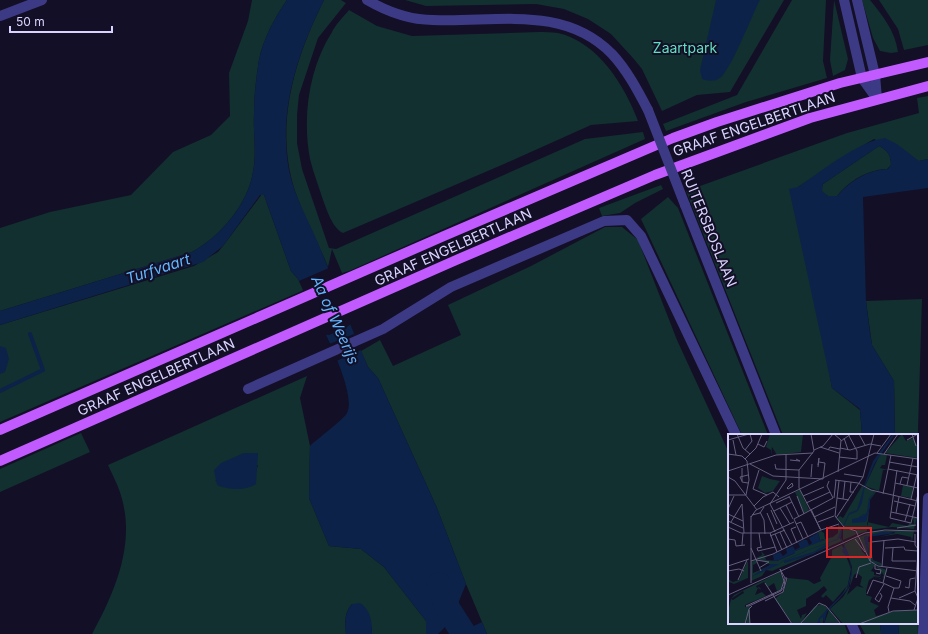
<svg xmlns="http://www.w3.org/2000/svg" width="928" height="634" viewBox="0 0 928 634" font-family="Inter,sans-serif">
  <style>
    .green { fill: #12302f; fill-rule: evenodd }
    .water { fill: #0c2248; fill-rule: evenodd }
    .pier { fill: #130f26 }
    .lines { fill: none; stroke-linecap: round; stroke-linejoin: round }
    .stream { stroke: #0c2248; stroke-width: 4 }
    .river { stroke: #0c2248; stroke-width: 25 }
    .minor { stroke: #3d3a85; stroke-width: 10 }
    .tertiary { stroke: #3d3a85; stroke-width: 10 }
    .primary { stroke: #c25bff; stroke-width: 10 }
    .tertiary-bridge { stroke: #3d3a85; stroke-width: 10 }
    .labels { text-anchor: middle; stroke-width: 4; stroke-linejoin: round; paint-order: stroke }
    .park-label { font-size: 14px; fill: #5fe0c0; stroke: #130f26 }
    .street-label { font-size: 14px; fill: #d9d4ff; stroke: #130f26 }
    .water-label { font-size: 15px; font-style: italic; fill: #62b6ff; stroke: #130f26 }
    .inset-river { fill: none; stroke: #0c2248; stroke-width: 2 }
    .inset-road { fill: none; stroke: #625e7d; stroke-width: 1 }
    .view { fill: #d62828; fill-opacity: 0.15; stroke: #d62828; stroke-width: 2 }
    .inset-edge { fill: none; stroke: #d9d4ff; stroke-width: 2 }
  </style>
  <rect width="100%" height="100%" fill="#130f26"/>
  <g class="green">
    <path d="M252 0H287C275 17 263 39 259 60 256 78 254 96 254 115 253 134 257 153 253 172 248 204 220 237 192 252L0 311V228L50 212 131 195 173 152 211 135 230 116 229 73 248 21Z"/>
    <path d="M324 0H341L346 3 318 38 299 95 297 115V143L302 169 329 248 336 249 585 139 643 132 645 139 349 271 342 273 332 249 328 267C318 242 304 217 295 191 274 126 294 60 324 0Z"/>
    <path d="M405 0H784L730 92 697 95 662 111 642 69 633 58 611 34 588 19 564 9 536 4 426 6Z"/>
    <path d="M792 0H826L823 61 827 78 746 102 666 131 663 124 737 95Z"/>
    <path d="M834 0 848 59 845 70 833 76 830 60Z"/>
    <path d="M862 0H870C883 16 895 31 898 52L891 53 880 51 873 38Z"/>
    <path d="M879 0H928V45L904 50 898 29Z"/>
    <path d="M349 10 377 26 412 36 539 32C545 32 552 32 558 33 598 42 625 86 638 121L591 125 504 164 343 233C332 228 326 208 322 197 318 184 313 172 310 159 302 117 309 68 332 32 336 24 343 17 349 10Z"/>
    <path d="M928 96V159L919 161 874 139 845 156 798 187 832 388 860 410 862 435H783L686 191 847 133 919 113 917 98Z"/>
    <path d="M879 146C888 151 891 155 891 165L887 169C867 170 849 181 837 196H828L821 191 823 184Z"/>
    <path d="M661 185 663 189 635 203 620 213 602 216 599 208Z"/>
    <path d="M262 194 264 195 291 271 298 279 304 290 0 422V325L194 266 218 252 223 246Z"/>
    <path d="M668 197 678 208 768 435H742L641 219Z"/>
    <path d="M605 227H622L638 240 677 340 729 453V623H844L848 634H487L466 584 437 508 378 378 368 367 361 351 380 340 393 366 461 335 448 305 531 266Z"/>
    <path d="M922 299 917 463V435H895L894 381 872 345 866 301Z"/>
    <path d="M307 376 300 398 310 446 309 498 329 546 361 549 384 567 426 621V634H372V628L352 604C344 613 345 623 346 634H92C114 594 135 546 122 499 119 487 113 476 108 465ZM258 465 255 475 256 484 215 481Z"/>
    <path d="M81 433 90 452 0 492V469Z"/>
    <path d="M917 588 918 634H899L898 623H917Z"/>
    <path d="M859 623H880L881 634H865Z"/>
  </g>
  <g class="water">
    <path d="M287 0H324C298 52 278 110 289 170 294 196 308 219 318 243 335 284 350 326 368 367L378 378 437 508 466 584 451 621 438 634H426V621L384 567 361 549 329 546 309 498 310 446C317 439 343 420 347 413 358 390 315 314 304 290L298 279 291 271 264 195H260L223 246 203 262 0 325V311L192 252C220 237 248 204 253 172 257 153 253 134 254 115 254 96 256 78 259 60 263 39 275 17 287 0Z"/>
    <path d="M716 0H760C752 15 731 70 720 78 714 82 708 81 702 79L700 70Z"/>
    <path d="M885 138 897 144 919 161 928 159V188L863 197 866 301 870 333 872 345 894 381 895 435H862L860 409 832 388 789 189 798 187C820 172 859 141 885 138ZM879 146C888 151 891 155 891 165L888 169C867 170 850 181 837 196H828L822 191 823 184Z"/>
    <path d="M0 346 6 348 9 359 5 372 0 374Z"/>
    <path d="M244 453H258L256 484C246 491 228 490 217 485L214 470 221 463Z"/>
    <path d="M360 603C371 610 372 622 372 634H346C345 623 344 613 352 604Z"/>
    <path d="M482 622 487 634H460L463 631Z"/>
    <path d="M880 623H898L899 634H881Z"/>
  </g>
  <g class="pier">
    <path d="M329 268 352 323 347 327 329 335 322 334 299 281Z"/>
    <path d="M354 334 361 350 334 362 327 345Z"/>
  </g>
  <g class="lines">
    <path class="stream" d="M0 391 43 370 30 334"/>
    <path class="river" d="M439 585 448 609 464 634"/>
    <g class="minor">
      <path d="M844 0 862 78 877 99"/>
      <path d="M857 0 875 75 877 99"/>
      <path d="M248 389 383 329 451 287 604 221 627 220 641 236 736 435"/>
      <path d="M923 634 928 498"/>
    </g>
    <g class="tertiary">
      <path d="M367 0C386 11 410 20 433 20 495 23 563 4 612 54 627 70 638 91 648 110"/>
      <path d="M0 16 42 0"/>
      <path d="M685 205 776 435"/>
      <path d="M851 623 856 634"/>
    </g>
    <g class="primary">
      <path d="M0 430 444 236 673 138 717 122 840 83 928 62"/>
      <path d="M0 461 454 261 655 175 810 118 928 86"/>
    </g>
    <path class="tertiary-bridge" d="M648 110 685 205"/>
  </g>
  <g class="labels">
    <g class="park-label">
      <text x="685" y="53">Zaartpark</text>
    </g>
    <g class="street-label">
      <text transform="translate(754 124) rotate(-19)" y="5">GRAAF ENGELBERTLAAN</text>
      <text transform="translate(709 228) rotate(68)" y="5">RUITERSBOSLAAN</text>
      <text transform="translate(453 247) rotate(-24)" y="5">GRAAF ENGELBERTLAAN</text>
      <text transform="translate(156 377) rotate(-24)" y="5">GRAAF ENGELBERTLAAN</text>
    </g>
    <g class="water-label">
      <text transform="translate(158 269) rotate(-18)" y="5">Turfvaart</text>
      <text transform="translate(335 320) rotate(66)" y="5">Aa of Weerijs</text>
    </g>
  </g>
  <g transform="translate(728 434)">
    <rect width="190" height="190" fill="#130f26"/>
    <path d="M42 0H75L73 18 49 21 44 13 43 22V16L38 13ZM174 0 178 7 185 4 190 13V24L157 19ZM152 20 159 21 157 31H154L152 34 160 36H155L151 57 137 52ZM34 42 42 45 52 47 45 57 37 59 30 54ZM175 51 185 53 183 64 173 62ZM134 52 148 58 142 66 139 97 130 100 127 95 117 93 108 85 112 82 115 84ZM72 56 81 76 76 79 67 58ZM185 83 189 84 186 95 164 93 141 96 139 91V88L161 93 164 89 180 92 181 89 186 90ZM110 91 114 93 111 103 114 107 44 137 38 136 34 142 23 147V128L28 126 29 129 25 131V139L43 131 28 124 34 121 33 117 37 121 33 123 37 122 38 126 49 127 67 119V117L97 105 92 106 90 99 84 102 93 97 96 99 97 105 105 103 110 99ZM115 94 125 96 129 100 115 106ZM148 97H186L184 108 183 103 169 100 151 103 167 99 166 98 136 103 141 124 140 108H142L145 126 153 129 154 132 143 128 131 103ZM130 103 134 117 147 131 143 137 146 138V141L152 142 153 137 147 132 159 136 155 148 156 144 154 143 156 142 154 138 152 143 144 142 155 145 146 143 141 146 138 157V161L144 163 142 168 151 172 146 176 148 182 167 177 190 176V190H115L102 175 115 163 122 152 124 133 116 110ZM129 139 134 143 132 151 136 154 129 152 119 161 126 141ZM114 111 123 135 119 155 111 165 101 174 114 161 119 152 105 168 98 161 95 164 93 162 99 156 96 152 90 157 78 165V172L69 176 73 185 74 181 79 179 73 189 65 190 47 165 56 157 60 144 80 146 86 150 93 147 92 144 104 122V116ZM19 128H20V144L6 150 1 148 0 145 5 148 11 146ZM52 138 56 147 53 156 49 157 46 149 40 153 36 148 28 152 29 154 31 153 34 156 30 154 27 161 34 158 38 162 17 171V173H22V190H18L20 181 17 190H2L0 178 3 165 5 166 14 160 16 159 15 157 3 165 6 161ZM93 170 100 174 96 180 95 190H73L86 173ZM101 176 112 190H96Z" fill="#12302f" fill-rule="evenodd"/>
    <path d="M165 0H167L147 29 137 52 134 69 130 77 121 81 114 96 113 103 121 121 119 124 114 117 116 112 112 103 109 106 81 116 77 118 55 127 52 130 23 143 43 130H52L54 127 80 116 109 105 121 79 129 76 137 49 145 27ZM147 58 142 65V73L138 88 124 89V85L130 84 137 79 133 85 139 78 141 64ZM154 98 168 99 140 103V123L136 103ZM90 99 92 106H97L67 117V119L49 127 32 125 46 127 45 121 52 118 55 122 59 119 58 115 65 112 67 116 72 113 70 109 75 106H79L81 111 84 109 81 104ZM122 123 124 140 120 155 99 178 96 190 95 183 92 185V190H89L91 184 119 155 123 139Z" fill="#0c2248"/>
    <path class="inset-river" d="M56 128 85 119 101 110"/>
    <path class="inset-road" d="M9 0 15 14 22 20M106 0 113 6 110 38M131 0 137 11M184 0 188 12M116 4 120 16M0 6 21 0M5 6 8 21M179 6 190 0M113 7 123 0M30 10 36 13 39 7M92 13 111 19M112 14 122 16 142 10 153 12M17 16 24 7 22 0M86 16 95 12 105 0M100 16 102 13 112 15M149 19 163 0M0 20 14 22 19 27 21 46 18 61M156 20 170 0M111 23 129 25V17L120 0M17 25 28 14 34 0M62 26 72 27 68 25M161 28 190 33M22 30 45 42 95 45 97 29 91 28M47 30 48 35 71 36 86 17 83 0M90 33 91 24 90 31M14 34V48L20 49M160 35 190 41M31 36 25 55 39 61M71 36V54L93 96M169 36 163 78 190 84M0 37 48 21 85 19M116 40 135 43M0 43 7 47 29 76M83 43 84 30M107 46 130 49 143 56 190 67M14 47 12 43 20 41M101 47 99 52 105 64M111 47 107 82 116 93 128 97 142 127 150 132 190 137M123 48 122 58H126M64 49 65 52 60 55 59 54ZM167 49 190 54M172 50 174 43 180 44M179 51 185 24M155 60 163 21M0 61H18M61 62 71 83M69 62 76 80M75 62 96 53M106 64 108 46M109 64 121 66M115 65 117 47M183 65 189 40M166 67 187 72M48 69 61 63M78 69 102 58M42 70 58 46V20M42 70 64 111M58 71 65 85M26 72 35 63 45 58 51 63M52 74 62 90M0 75 6 62M83 75 92 95M43 76 49 90M46 77 64 68M32 78 36 86 37 100M163 78 162 84 183 89 190 60M39 79 47 98M168 79 171 63M0 80 15 87M24 81 32 79 36 73M23 83 28 76 147 19 190 25M86 83 107 73M108 84 135 43 146 0M0 87 15 94M177 87 182 70M3 88 14 70 16 99M90 88 106 82M68 90 73 88 80 103M0 93 13 99H42L66 88M68 93 63 95 69 109M169 94 188 91M93 96 111 90M52 98 59 114M31 99 33 113M42 99 49 118M47 100 54 116M187 100V111L190 115M42 102 57 96M0 105 7 106 8 112 17 111M75 105 66 85 105 64M127 105 137 118M14 111 15 99M34 113 29 114 30 117 47 113M23 114 33 137M157 114 176 113 177 116 190 117M165 114 164 127H188M28 126 41 128 31 134M23 127 45 120 93 96M142 127 143 108 170 105 188 108M147 131V135L153 136 152 140 148 139M0 132 21 125M154 133 156 106M159 134 155 149 166 154 160 173 161 178M52 135 57 144 56 153 53 157 21 172H18L53 156 56 147ZM0 137 11 135 16 137M158 142 173 147 171 154H166M128 144 131 133 143 129M10 146 19 126M23 149V82M37 149 64 190M177 153 181 154 182 145 187 144M152 159 154 162 151 168 147 165 156 150M139 160 145 146 155 149M0 161 137 99 157 96 190 97M163 164 182 167 187 171M171 164 187 157M37 167 55 158 59 144H57M21 176 22 190M186 176 190 164 187 157 190 118M17 190 21 175 24 172M72 190 91 169 98 172 113 190M131 190 165 177 190 176"/>
    <path class="view" d="M99 94H143V123H99Z"/>
    <rect width="190" height="190" class="inset-edge"/>
  </g>
  <path d="M10 26v6h102v-6" fill="none" stroke="#d9d4ff" stroke-width="2"/>
  <text x="16" y="26" font-size="12" fill="#d9d4ff" stroke="#130f26" stroke-width="3" paint-order="stroke">50 m</text>
</svg>
